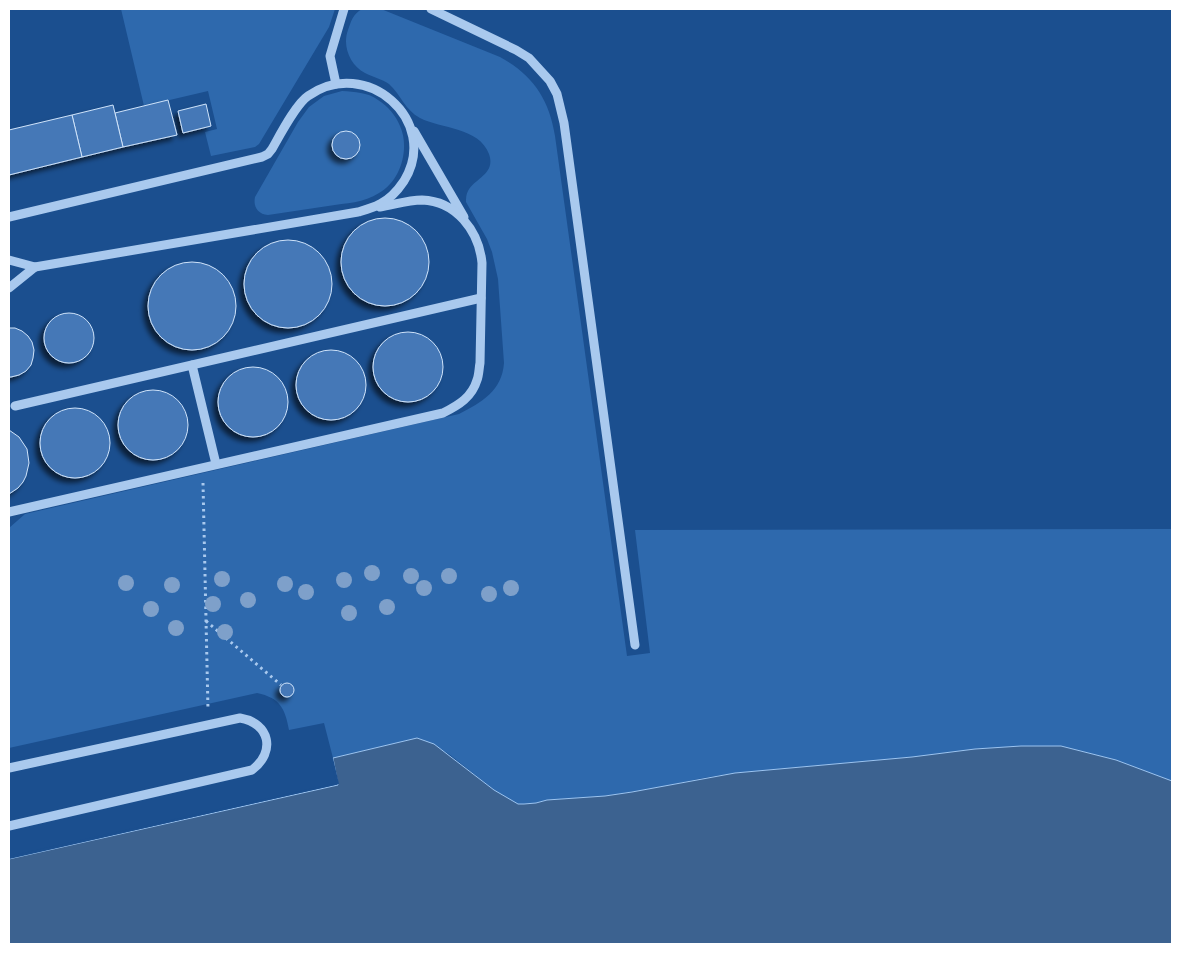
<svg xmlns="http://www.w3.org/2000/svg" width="1181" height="953" viewBox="0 0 1181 953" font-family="'Work Sans',sans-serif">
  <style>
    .green { fill: #2e69ad }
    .water { fill: #3c6290; stroke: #9cc4f0 }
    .pier { fill: #1b4f8f }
    .building { fill: #4478b7; stroke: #cfe3fa; filter: url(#shadow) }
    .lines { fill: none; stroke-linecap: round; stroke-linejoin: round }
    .path { stroke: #a9c9ee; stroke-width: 3; stroke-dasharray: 2.5 4; stroke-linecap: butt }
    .minor { stroke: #a9c9ee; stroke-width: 9 }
    .tree { fill: #7ea0ca }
  </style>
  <defs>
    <filter id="shadow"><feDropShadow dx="-4.5" dy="4.5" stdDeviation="2.5" flood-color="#0009"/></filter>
  </defs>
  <rect width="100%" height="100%" fill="#1b4f8f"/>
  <g class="green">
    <path d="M121 9H335L329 27 259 144 255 147 211 156 205 132 217 129 208 91 144 106Z"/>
    <path d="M362 9H381L500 57C533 75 549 99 555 136L627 656 650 653 635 530 1172 529V781L1116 760 1061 746H1021L975 749 912 757 735 773 703 778 660 787 605 796 547 800 536 803 524 804H518L506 798 494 790 449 754 425 741 417 738 333 758 324 723 289 730C285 708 280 698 257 693L9 748V528L25 514 459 414C482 402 502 391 504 363L498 279 492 252 487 239 466 202C466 198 466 195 468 191 475 178 496 174 489 154 479 127 441 129 420 118 405 110 401 95 389 84 382 79 373 77 365 73 350 65 342 46 348 30 351 21 353 14 362 9Z"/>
    <path d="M342 91C355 92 367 92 378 100 388 106 396 116 400 126 410 148 401 181 379 193 364 203 346 203 328 206 308 209 288 212 268 215 258 214 253 207 255 197L298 122 309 107 324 96Z"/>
  </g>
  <path class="water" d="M417 738 434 744 494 790 518 804H524L536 803 547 800 605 796 632 792 735 773 912 757 975 749 1021 746H1061L1116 760 1172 781V944H9V859L338 785 333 758Z"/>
  <path class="pier" d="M333 758 339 784 9 859V856L336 783 330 759Z"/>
  <g class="building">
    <path d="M168 100 177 135 123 147 115 113Z"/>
    <path d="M206 104 211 126 183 133 178 111Z"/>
    <path d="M113 105 123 147 82 157 72 115Z"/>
    <path d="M72 115 82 157 9 175V130Z"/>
    <circle cx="346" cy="145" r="14"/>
    <circle cx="385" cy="262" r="44"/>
    <circle cx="288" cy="284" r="44"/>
    <circle cx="192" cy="306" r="44"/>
    <circle cx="69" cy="338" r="25"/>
    <path d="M9 328H15L22 331 28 336 32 342 34 350 33 358 31 365 26 371 19 375 11 377H9Z"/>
    <circle cx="408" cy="367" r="35"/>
    <circle cx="331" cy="385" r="35"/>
    <circle cx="253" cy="402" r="35"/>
    <circle cx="153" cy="425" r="35"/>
    <circle cx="75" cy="443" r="35"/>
    <path d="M9 430 19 437 27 449 29 463 26 476 23 482 18 488 9 494Z"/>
    <circle cx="287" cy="690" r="7"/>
  </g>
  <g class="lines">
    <g class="path">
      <path d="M203 483 208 710"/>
      <path d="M206 621 281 685"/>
    </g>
    <g class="minor">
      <path d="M431 9 516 50 529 58 550 81 557 94 564 123 635 645"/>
      <path d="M336 84 330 56 344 9"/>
      <path d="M414 131 464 217"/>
      <path d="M9 217 262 157 268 154 272 149C280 135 296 104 308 96 366 55 441 121 404 181 398 190 390 199 380 204 373 208 365 210 358 212L35 267 9 260"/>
      <path d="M9 288 35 267"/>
      <path d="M192 365 216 464"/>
      <path d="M15 406 481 298"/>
      <path d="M9 512 443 413C459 405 472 397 477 380 479 375 479 368 480 363L482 263C479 231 456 201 422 200 408 200 393 205 380 207"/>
      <path d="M9 768 240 718C270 723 276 752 252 770L9 826"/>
    </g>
  </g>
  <g class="tree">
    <circle cx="372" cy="573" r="8"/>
    <circle cx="411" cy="576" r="8"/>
    <circle cx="449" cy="576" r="8"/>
    <circle cx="222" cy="579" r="8"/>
    <circle cx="344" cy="580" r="8"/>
    <circle cx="126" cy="583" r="8"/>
    <circle cx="285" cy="584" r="8"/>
    <circle cx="172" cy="585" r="8"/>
    <circle cx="424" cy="588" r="8"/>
    <circle cx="511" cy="588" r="8"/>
    <circle cx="306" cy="592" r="8"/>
    <circle cx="489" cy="594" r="8"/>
    <circle cx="248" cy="600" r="8"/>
    <circle cx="213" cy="604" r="8"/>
    <circle cx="387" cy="607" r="8"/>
    <circle cx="151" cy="609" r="8"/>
    <circle cx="349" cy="613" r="8"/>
    <circle cx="176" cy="628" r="8"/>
    <circle cx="225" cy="632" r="8"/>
  </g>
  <rect width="1181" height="953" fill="none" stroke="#ffffff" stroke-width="20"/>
</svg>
